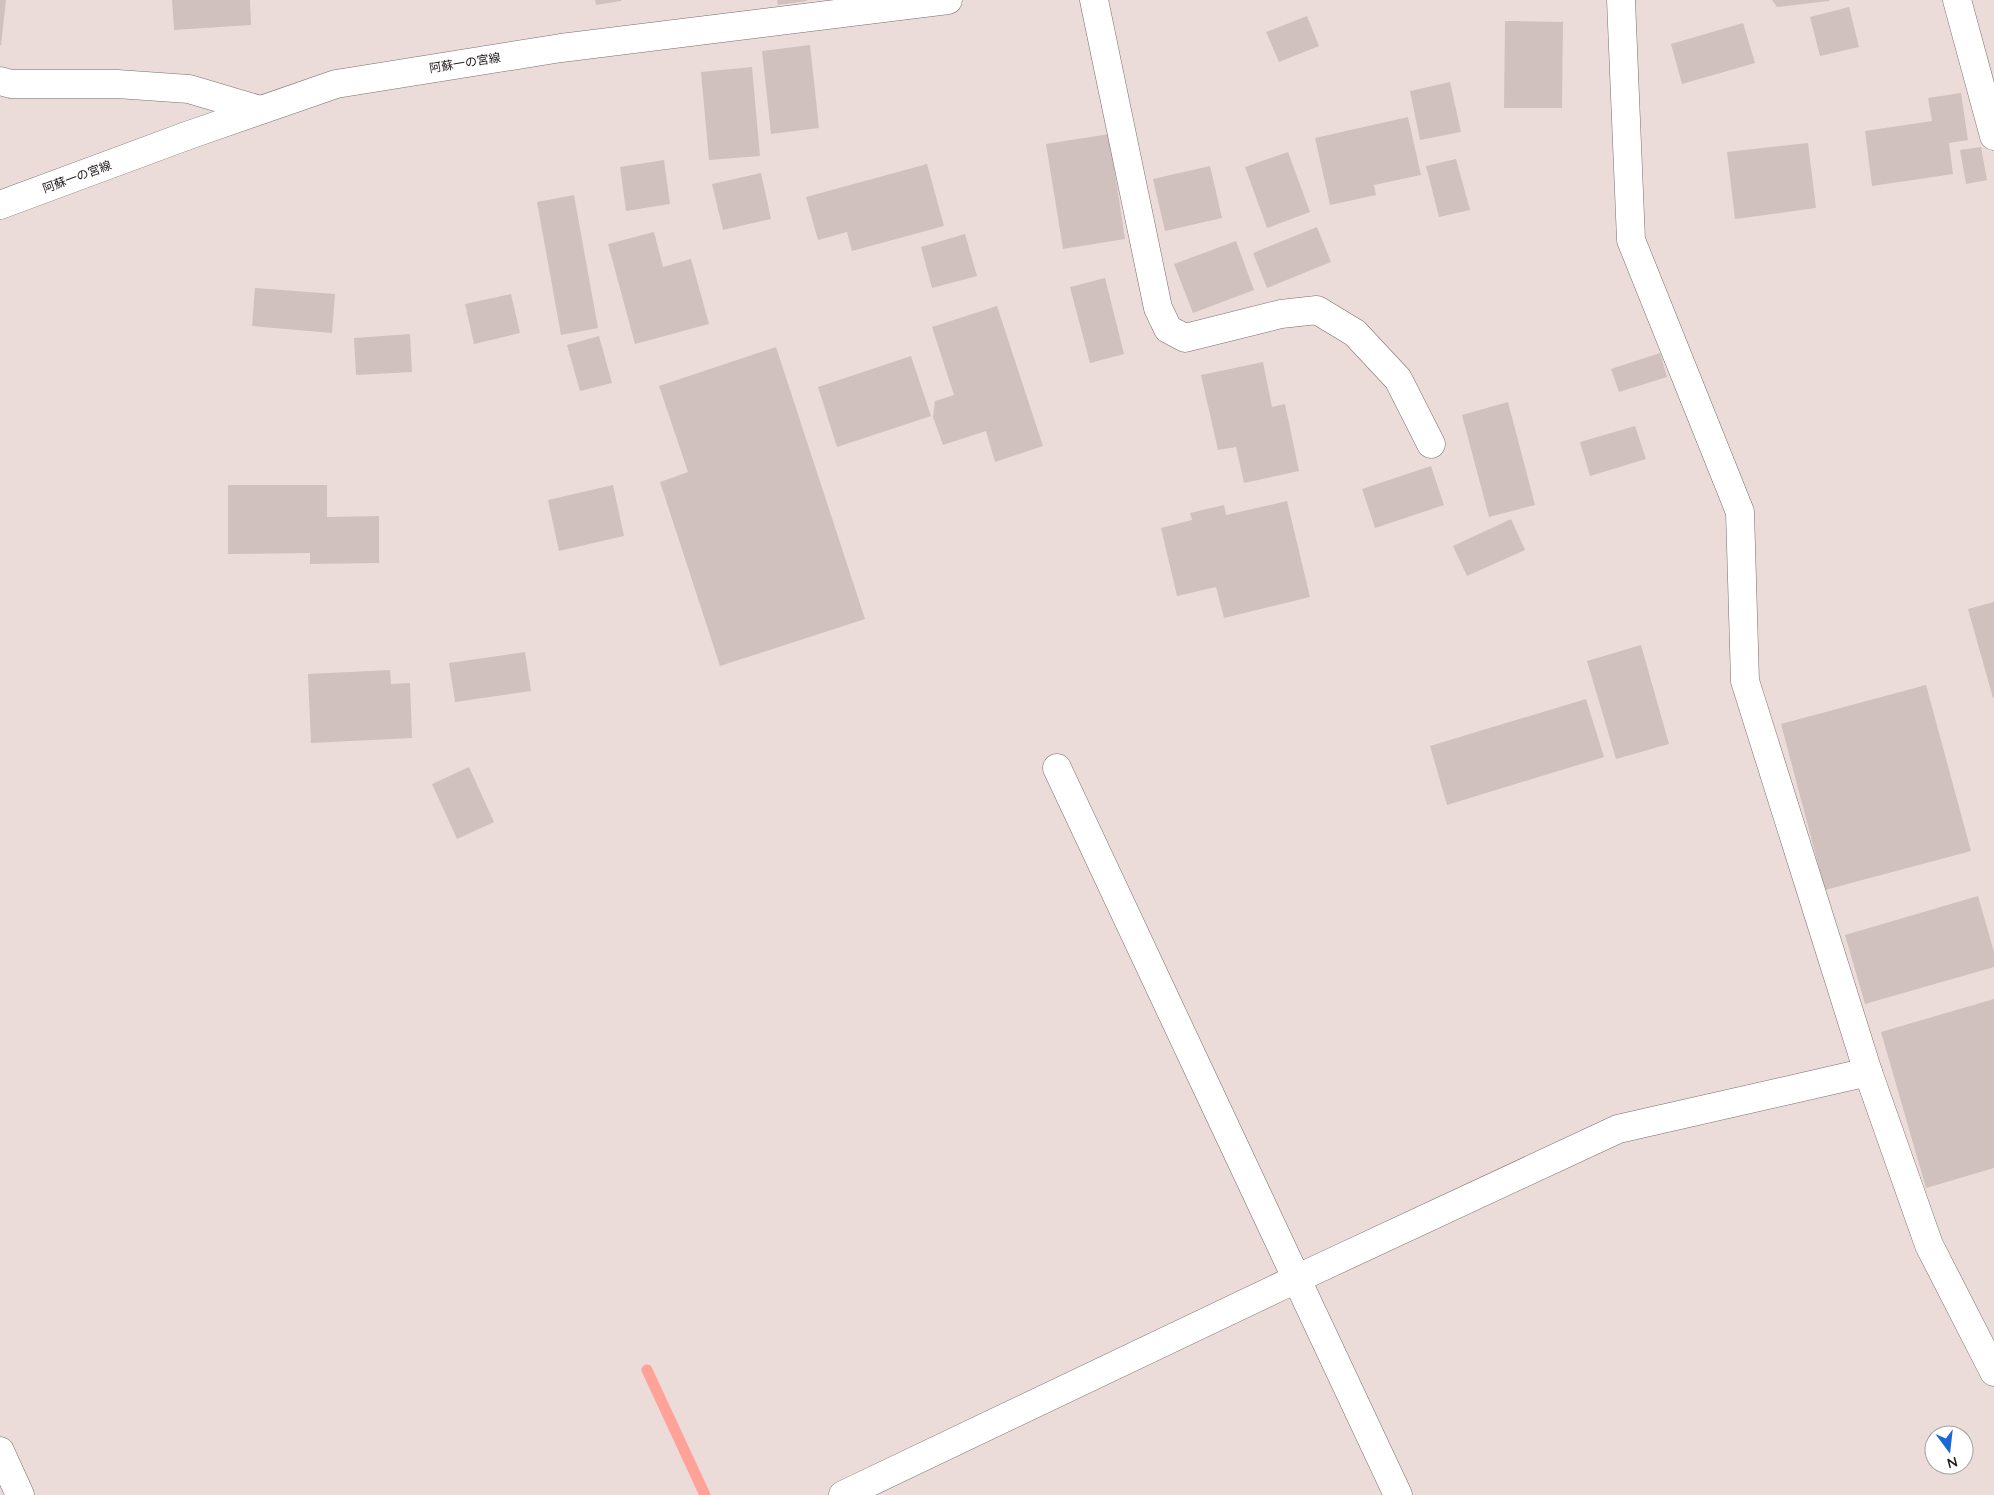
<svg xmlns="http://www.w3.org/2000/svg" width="1994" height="1495" viewBox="0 0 1994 1495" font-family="Quicksand,'Noto Sans JP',sans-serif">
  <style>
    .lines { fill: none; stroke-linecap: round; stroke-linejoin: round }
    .stream { stroke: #ffa398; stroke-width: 11 }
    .building { fill: #d0c1bf }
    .street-casing { stroke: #7a6d6b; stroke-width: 29 }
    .secondary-casing { stroke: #7a6d6b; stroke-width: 29 }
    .street { stroke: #fff; stroke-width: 28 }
    .secondary { stroke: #fff; stroke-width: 28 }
    .labels { text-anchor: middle; stroke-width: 5; stroke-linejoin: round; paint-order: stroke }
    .street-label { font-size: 12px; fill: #201a1a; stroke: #fff }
  </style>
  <rect width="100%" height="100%" fill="#ebdcda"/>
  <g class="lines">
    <path class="stream" d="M647 1370 705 1495"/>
  </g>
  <g class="building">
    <path d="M0 0H6L1 45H0Z"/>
    <path d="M172 0H250L251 25 174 30Z"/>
    <path d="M595 0H621V1L596 5Z"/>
    <path d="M777 0H807V1L778 5Z"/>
    <path d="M1772 0H1829V1L1777 7Z"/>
    <path d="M1849 7 1859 47 1820 56 1810 17Z"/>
    <path d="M1307 16 1319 46 1279 62 1266 32Z"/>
    <path d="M1505 21 1563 22 1562 108H1504Z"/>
    <path d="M1743 23 1755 63 1682 84 1671 44Z"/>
    <path d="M810 45 819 128 771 134 762 51Z"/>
    <path d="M752 67 760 156 709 160 701 72Z"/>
    <path d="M1450 82 1461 132 1420 140 1410 91Z"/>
    <path d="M1961 93 1968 140 1949 143 1953 174 1872 186 1865 131 1932 121 1928 98Z"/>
    <path d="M1408 117 1421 175 1374 185 1376 195 1330 205 1315 138Z"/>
    <path d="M1109 134 1125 239 1063 249 1046 144Z"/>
    <path d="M1808 143 1816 208 1735 219 1727 152Z"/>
    <path d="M1981 147 1987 180 1966 184 1960 150Z"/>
    <path d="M1288 152 1310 212 1267 228 1245 167Z"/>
    <path d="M1456 159 1470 210 1439 217 1426 166Z"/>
    <path d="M664 160 670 204 626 211 620 167Z"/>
    <path d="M927 164 944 226 852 251 847 232 818 240 806 197Z"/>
    <path d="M1210 166 1222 218 1165 231 1153 179Z"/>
    <path d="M761 173 771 219 723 230 712 184Z"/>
    <path d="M574 195 598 328 561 335 537 202Z"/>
    <path d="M1317 227 1331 262 1267 288 1253 253Z"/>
    <path d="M654 232 663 267 691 259 709 324 635 344 608 244Z"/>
    <path d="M965 234 977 276 932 288 921 247Z"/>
    <path d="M1236 241 1254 290 1193 313 1174 264Z"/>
    <path d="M1105 278 1124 354 1090 363 1070 287Z"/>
    <path d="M255 288 335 294 332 333 252 326Z"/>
    <path d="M511 294 520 333 474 344 465 304Z"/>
    <path d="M997 306 1043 446 995 462 986 431 943 445 933 417 935 401 954 395 932 327Z"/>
    <path d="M410 334 412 372 356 375 354 338Z"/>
    <path d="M599 336 612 383 580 391 567 345Z"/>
    <path d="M776 347 865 619 720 666 660 482 688 472 659 386Z"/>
    <path d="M1660 353 1667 377 1619 392 1611 369Z"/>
    <path d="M911 356 931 416 837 447 818 387Z"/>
    <path d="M1263 362 1272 407 1285 404 1299 471 1244 483 1236 447 1218 450 1201 375Z"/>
    <path d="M1508 402 1535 505 1489 517 1462 415Z"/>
    <path d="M1635 426 1646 459 1590 476 1580 442Z"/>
    <path d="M1431 466 1444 505 1375 528 1362 489Z"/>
    <path d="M228 485H327V517L379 516V563L310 564V553L228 554Z"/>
    <path d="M613 485 624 536 559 551 548 500Z"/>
    <path d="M1287 501 1310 597 1224 618 1216 587 1177 596 1161 528 1192 520 1190 513 1224 505 1226 515Z"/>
    <path d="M1511 519 1525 550 1467 576 1453 546Z"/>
    <path d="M1994 602V697L1993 698 1968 609Z"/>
    <path d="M1641 645 1669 744 1616 759 1587 661Z"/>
    <path d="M525 652 531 691 455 702 449 663Z"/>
    <path d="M390 670 391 684 410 683 412 738 311 743 308 674Z"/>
    <path d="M1926 685 1971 851 1825 890 1781 724Z"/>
    <path d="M1586 699 1604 757 1447 805 1430 746Z"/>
    <path d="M469 767 494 822 457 839 432 784Z"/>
    <path d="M1978 896 1994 952V967L1865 1004 1845 935Z"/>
    <path d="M1994 999V1168L1926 1188 1881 1032Z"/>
  </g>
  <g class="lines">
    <g class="street-casing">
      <g id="street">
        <path d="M1094 0 1158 308 1168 329 1185 338 1281 314 1317 310 1355 333 1398 379 1431 444"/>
        <path d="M1621 0 1631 240 1740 512 1745 681 1868 1072 1929 1245 1994 1372"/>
        <path d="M1957 0 1994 136"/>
        <path d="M0 81 11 84H117L189 89 260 110"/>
        <path d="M1057 768 1398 1495"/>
        <path d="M0 1451 20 1495"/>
        <path d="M843 1495 1296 1279 1618 1129 1868 1072"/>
      </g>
    </g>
    <g class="secondary-casing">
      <path id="secondary" d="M0 205 189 135 336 84 561 48 948 0"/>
    </g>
    <use href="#street" class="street"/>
    <use href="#secondary" class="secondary"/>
  </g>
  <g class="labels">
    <g class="street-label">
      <text transform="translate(465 63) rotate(-9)" y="4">阿蘇一の宮線</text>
      <text transform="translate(77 177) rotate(-20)" y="4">阿蘇一の宮線</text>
    </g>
  </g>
  <g transform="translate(1949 1450) rotate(165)"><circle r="24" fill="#ffffff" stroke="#a6a3a3"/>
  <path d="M0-4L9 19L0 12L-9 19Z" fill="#1a68d3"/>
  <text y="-8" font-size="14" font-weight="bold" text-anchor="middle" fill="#201a1a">N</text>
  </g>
</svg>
